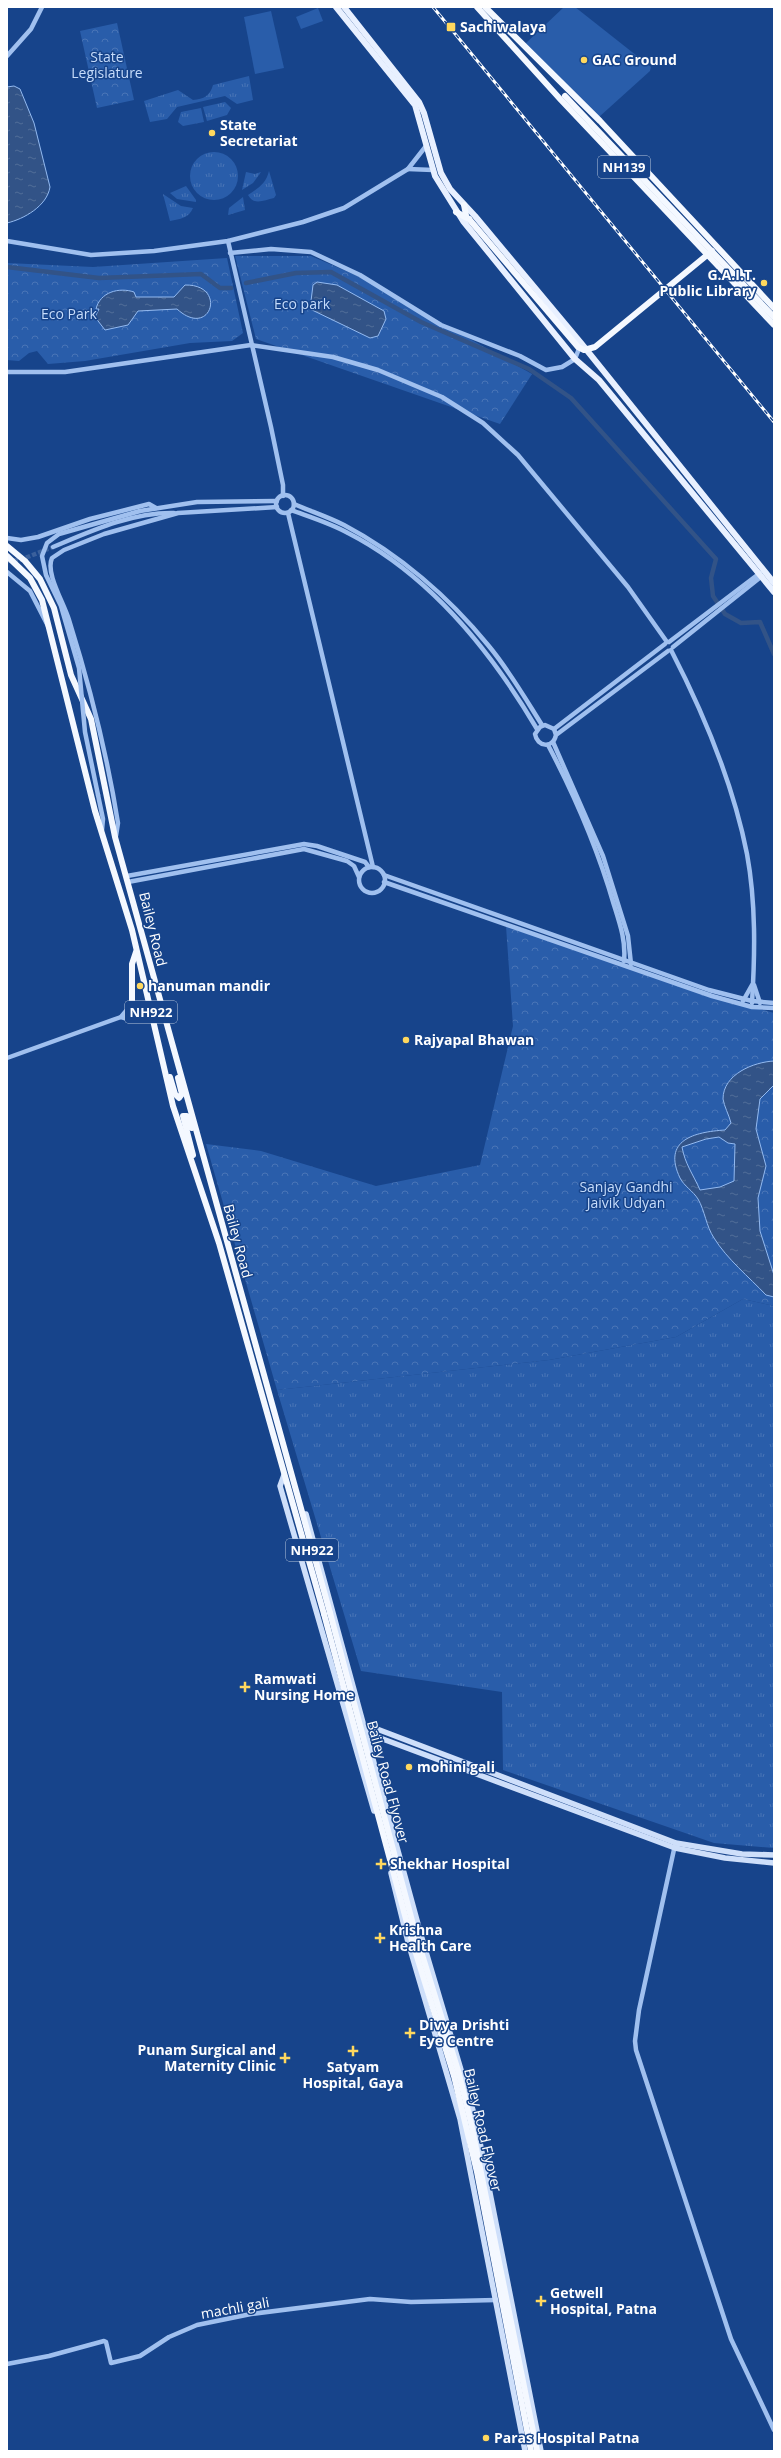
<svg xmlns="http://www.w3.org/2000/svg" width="781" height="2458" viewBox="0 0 781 2458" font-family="'Open Sans',sans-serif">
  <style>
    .grass { fill: url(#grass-tufts) }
    .park { fill: url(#park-crowns) }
    .pitch { fill: #295daa }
    .water { fill: url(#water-ripples); stroke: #93baf1; fill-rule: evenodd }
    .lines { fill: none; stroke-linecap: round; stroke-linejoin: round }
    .canal { stroke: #325387; stroke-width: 4.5 }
    .tertiary-tunnel { stroke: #3a609c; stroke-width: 4.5; stroke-dasharray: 4.5 2; stroke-linecap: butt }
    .tertiary { stroke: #a0c0ef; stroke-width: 4.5 }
    .secondary { stroke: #cedffa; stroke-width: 5.5 }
    .primary { stroke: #e8f0ff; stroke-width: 6 }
    .trunk { stroke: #f4f8ff; stroke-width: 6 }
    .rail-casing { stroke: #fff; stroke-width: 3 }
    .rail { stroke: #17448b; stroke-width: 1.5; stroke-dasharray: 4.5; stroke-linecap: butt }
    .tertiary-bridge { stroke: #a0c0ef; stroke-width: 4.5 }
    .trunk-bridge { stroke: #f4f8ff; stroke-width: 6 }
    .poi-dot { fill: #ffd85e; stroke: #17448b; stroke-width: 1.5 }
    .labels { text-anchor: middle; stroke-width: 3; stroke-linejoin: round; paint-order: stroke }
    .shield { fill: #17448b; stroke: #b9c7dc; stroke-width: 1 }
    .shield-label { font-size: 13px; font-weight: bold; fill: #fff }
    .poi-label { font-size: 14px; font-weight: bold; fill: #fff; stroke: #17448b; text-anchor: start }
    .park-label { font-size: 14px; fill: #c6dcfb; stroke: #17448b }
    .street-label { font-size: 14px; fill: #fff; stroke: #17448b }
  </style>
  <defs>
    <pattern id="grass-tufts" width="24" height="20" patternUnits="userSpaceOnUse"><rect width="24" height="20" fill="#295daa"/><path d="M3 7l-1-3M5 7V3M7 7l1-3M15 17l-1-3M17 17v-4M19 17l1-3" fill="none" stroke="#4975b7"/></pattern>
    <pattern id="park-crowns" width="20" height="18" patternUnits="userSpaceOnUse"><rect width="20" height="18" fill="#295daa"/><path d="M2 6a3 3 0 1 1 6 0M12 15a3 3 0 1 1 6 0" fill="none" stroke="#4975b7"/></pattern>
    <pattern id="water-ripples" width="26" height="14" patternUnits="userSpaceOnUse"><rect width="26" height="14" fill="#325387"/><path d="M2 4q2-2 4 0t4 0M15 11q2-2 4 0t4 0" fill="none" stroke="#516d99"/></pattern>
  </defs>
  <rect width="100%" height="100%" fill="#17448b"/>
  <g class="grass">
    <path d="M249 76 253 100 237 104 225 96 177 107 167 119 150 122 144 101 178 90 193 100C204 99 210 96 213 85Z"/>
    <path d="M225 102 231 108 227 115 207 121 203 107Z"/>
    <path d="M201 108 204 122 183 126 178 122 181 112Z"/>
    <circle cx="214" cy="176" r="24"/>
    <path d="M269 171 276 195 274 198C264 200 254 206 248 195 258 188 266 184 269 171Z"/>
    <path d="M246 172 255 174 261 172 253 183 242 190Z"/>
    <path d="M186 186 196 200V202L177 199 170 193Z"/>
    <path d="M163 194 181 206 193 208C189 218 180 219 170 221Z"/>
    <path d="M243 197 245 210 228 215 229 208Z"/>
    <path d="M743 1299 774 1306V1848L714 1843 503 1770 502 1692 361 1671 277 1390 549 1360 676 1337Z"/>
  </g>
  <g class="park">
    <path d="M117 23 134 100 97 108 80 31Z"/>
    <path d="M235 256H311L360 277 532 374 500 424 256 339Z"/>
    <path d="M227 258 243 333 232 341 190 343 85 361 48 364 37 351 29 353 19 361 7 360V263L93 267Z"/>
    <path d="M506 926 679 986 774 1013V1306L743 1299 676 1337 549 1360 277 1390 206 1144 261 1151 376 1186 480 1165 513 1026Z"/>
  </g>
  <g class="pitch">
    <path d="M564 7H575L651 67 650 71 599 117 525 44Z"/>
    <path d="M318 8 323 21 301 29 296 17Z"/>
    <path d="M271 11 284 68 255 74 244 17Z"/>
  </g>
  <g class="water">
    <path d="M14 86 20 89 34 123 50 187C47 206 24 219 7 223V87Z"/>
    <path d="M317 282 337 285 384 311 386 319 378 336 370 338 310 309 313 285Z"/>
    <path d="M185 285C228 284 211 340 177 309L138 311 128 325 105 330 95 317 99 309H96C100 292 119 287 134 292L136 297H174Z"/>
    <path d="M774 1061V1085L760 1099 756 1129 766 1166 758 1198 760 1231 774 1275V1297L766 1295C749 1277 727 1259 714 1238 706 1226 705 1211 698 1199 693 1191 684 1186 680 1178 662 1140 694 1132 725 1130L731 1123C729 1115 724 1106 723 1099 723 1074 754 1062 774 1061ZM719 1137 728 1143 735 1144 734 1181 720 1187 700 1190C693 1174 685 1164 682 1147L706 1139Z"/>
  </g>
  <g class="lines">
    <g class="canal">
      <path d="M7 267 99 278 201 274 220 288H231"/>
      <path d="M246 283 296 273 331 272 421 322 529 369 571 398 716 559 711 578 713 596 725 614 741 623 760 622 774 654"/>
    </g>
    <path class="tertiary-tunnel" d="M7 561 20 560 53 547"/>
    <g class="tertiary">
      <path d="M7 56 31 29 42 7"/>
      <path d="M408 169 433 170"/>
      <path d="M7 241 91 255 154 251 228 241 303 222 344 208 408 169 426 146"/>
      <path d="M228 241 271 427 283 485V496"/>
      <path d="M230 253 271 249 311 252 360 275 441 325 520 356 546 370 562 367 575 359 580 346"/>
      <path d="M7 372H65L251 345 333 357 378 370 442 397 483 423 518 455 628 587 667 642"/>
      <circle cx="285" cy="504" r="9"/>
      <path d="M294 504C310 511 328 517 344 525 399 554 449 597 488 645 509 670 525 698 542 725"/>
      <path d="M291 510C310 517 330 523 348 533 430 575 491 651 537 729"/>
      <path d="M140 511 197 502 277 501"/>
      <path d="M288 513 373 867"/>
      <path d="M7 538 21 540 38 537 90 519 149 504 156 508"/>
      <path d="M53 547C91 531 132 512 174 513"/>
      <path d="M7 572 30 591 48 626"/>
      <path d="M669 642 760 573"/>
      <path d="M673 647 762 576"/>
      <path d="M671 650C704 714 733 783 747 854 756 903 755 954 752 1003"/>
      <path d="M554 729 665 644"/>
      <path d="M556 735 554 729 545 725 540 727 535 734C537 747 553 749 556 735L668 651"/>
      <path d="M553 742 603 856 628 936 631 964"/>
      <path d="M548 745C575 796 598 850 614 905 620 924 626 941 624 961"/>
      <path d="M98 795 103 819 102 830"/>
      <path d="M116 836 118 823C107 754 90 687 69 620 64 603 45 573 52 558L64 550 104 534 178 513 277 507"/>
      <circle cx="372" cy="880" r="13"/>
      <path d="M384 875 709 990 752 1001 774 1003"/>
      <path d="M127 876 304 844 317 846 365 862 369 867"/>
      <path d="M128 882 304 849 347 861 354 866 359 877"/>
      <path d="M384 882 712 996 752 1007 774 1008"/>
      <path d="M754 985 760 1003"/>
      <path d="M743 1001 752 985"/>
      <path d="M121 1017 128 1019 152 1013"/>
      <path d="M7 1058 121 1017 126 1011 150 1004"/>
      <path d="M675 1845 639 2010 635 2041 636 2050 731 2339 774 2430"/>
      <path d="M7 2364 49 2356 104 2341 106 2342 111 2363 140 2356 169 2337 197 2325 251 2314 370 2299 411 2302 496 2300"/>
    </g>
    <g class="secondary">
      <path d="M284 1475 280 1486 374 1811"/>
      <path d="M306 1514 421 1935 475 2117 541 2451"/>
      <path d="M362 1726 377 1729 676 1843 742 1854 774 1855"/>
      <path d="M364 1732 675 1848 725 1858 774 1863"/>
      <path d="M391 1873 408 1942 460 2119 525 2451"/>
    </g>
    <g class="primary">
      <path d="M336 7 415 105 435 176 463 221 575 359 599 380 774 592"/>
      <path d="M344 7 419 102 424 113 441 173 450 189 475 216 581 343 774 583"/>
    </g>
    <g class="trunk">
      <path d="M477 7 561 100 774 325"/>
      <path d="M485 7 600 121 774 308"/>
      <path d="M464 205 466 215"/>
      <path d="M456 212 469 219"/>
      <path d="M7 546 25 561 40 579 54 608 71 675 91 719 115 837 330 1613"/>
      <path d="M7 556 30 578 42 600 95 811 132 930 173 1106 219 1243 324 1614"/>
      <path d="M132 1010V964L136 952"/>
      <path d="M170 1077 175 1094 179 1098 182 1094 178 1078"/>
      <path d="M192 1128 187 1116H183L193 1155"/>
    </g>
    <g class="rail-casing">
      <path id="rail" d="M433 7 774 422"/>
    </g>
    <use href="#rail" class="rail"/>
    <path class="tertiary-bridge" d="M98 795 85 732 79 668 61 606 46 575 42 556 47 543 59 534 140 511"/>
    <g class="trunk-bridge">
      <path d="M565 96 774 317"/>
      <path d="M469 219 578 347 584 350 595 347 712 251"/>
      <path d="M330 1613 415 1932 459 2074 471 2123 537 2451"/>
      <path d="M324 1614 410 1934 454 2076 477 2172 531 2451"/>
    </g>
  </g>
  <g class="poi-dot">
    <rect x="446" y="22" width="10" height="10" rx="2"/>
    <circle cx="584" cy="60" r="4"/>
    <circle cx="212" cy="133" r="4"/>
    <circle cx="764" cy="283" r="4"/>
    <circle cx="140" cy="986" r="4"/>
    <circle cx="406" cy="1040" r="4"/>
    <path d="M243 1681h4v4h4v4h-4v4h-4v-4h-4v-4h4z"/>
    <circle cx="409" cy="1767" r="4"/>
    <path d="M379 1858h4v4h4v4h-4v4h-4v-4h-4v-4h4z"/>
    <path d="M378 1932h4v4h4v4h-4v4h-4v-4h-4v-4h4z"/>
    <path d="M408 2027h4v4h4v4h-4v4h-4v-4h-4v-4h4z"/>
    <path d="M351 2045h4v4h4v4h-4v4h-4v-4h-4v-4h4z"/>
    <path d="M283 2052h4v4h4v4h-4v4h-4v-4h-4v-4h4z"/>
    <path d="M539 2295h4v4h4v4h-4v4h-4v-4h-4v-4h4z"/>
    <circle cx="486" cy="2438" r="4"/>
  </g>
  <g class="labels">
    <g class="shield">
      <rect x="598" y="156" width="52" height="22" rx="3"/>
      <rect x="125" y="1001" width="52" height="22" rx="3"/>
      <rect x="286" y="1539" width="52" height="22" rx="3"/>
    </g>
    <g class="shield-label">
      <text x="624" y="172">NH139</text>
      <text x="151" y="1017">NH922</text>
      <text x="312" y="1555">NH922</text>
    </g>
    <g class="poi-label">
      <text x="460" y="32">Sachiwalaya</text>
      <text x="592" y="65">GAC Ground</text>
      <text x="220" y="130">State<tspan x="220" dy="16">Secretariat</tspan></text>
      <text x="756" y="280" text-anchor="end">G.A.I.T.<tspan x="756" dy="16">Public Library</tspan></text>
      <text x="148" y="991">hanuman mandir</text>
      <text x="414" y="1045">Rajyapal Bhawan</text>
      <text x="254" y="1684">Ramwati<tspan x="254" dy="16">Nursing Home</tspan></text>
      <text x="417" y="1772">mohini gali</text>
      <text x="390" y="1869">Shekhar Hospital</text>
      <text x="389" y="1935">Krishna<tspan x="389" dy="16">Health Care</tspan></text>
      <text x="419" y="2030">Divya Drishti<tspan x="419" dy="16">Eye Centre</tspan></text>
      <text x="276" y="2055" text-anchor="end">Punam Surgical and<tspan x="276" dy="16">Maternity Clinic</tspan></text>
      <text x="353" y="2072" text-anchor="middle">Satyam<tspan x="353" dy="16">Hospital, Gaya</tspan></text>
      <text x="550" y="2298">Getwell<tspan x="550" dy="16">Hospital, Patna</tspan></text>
      <text x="494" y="2443">Paras Hospital Patna</text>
    </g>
    <g class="park-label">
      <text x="107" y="62">State<tspan x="107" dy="16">Legislature</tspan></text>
      <text x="302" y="309">Eco park</text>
      <text x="69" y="319">Eco Park</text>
      <text x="626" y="1192">Sanjay Gandhi<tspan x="626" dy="16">Jaivik Udyan</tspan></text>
    </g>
    <g class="street-label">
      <text transform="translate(153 929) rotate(76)" y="5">Bailey Road</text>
      <text transform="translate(238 1241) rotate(75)" y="5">Bailey Road</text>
      <text transform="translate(388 1782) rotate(75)" y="5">Bailey Road Flyover</text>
      <text transform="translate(483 2130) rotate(77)" y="5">Bailey Road Flyover</text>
      <text transform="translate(235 2308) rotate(-10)" y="5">machli gali</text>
    </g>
  </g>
  <rect width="781" height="2458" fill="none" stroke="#ffffff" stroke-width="16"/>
</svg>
